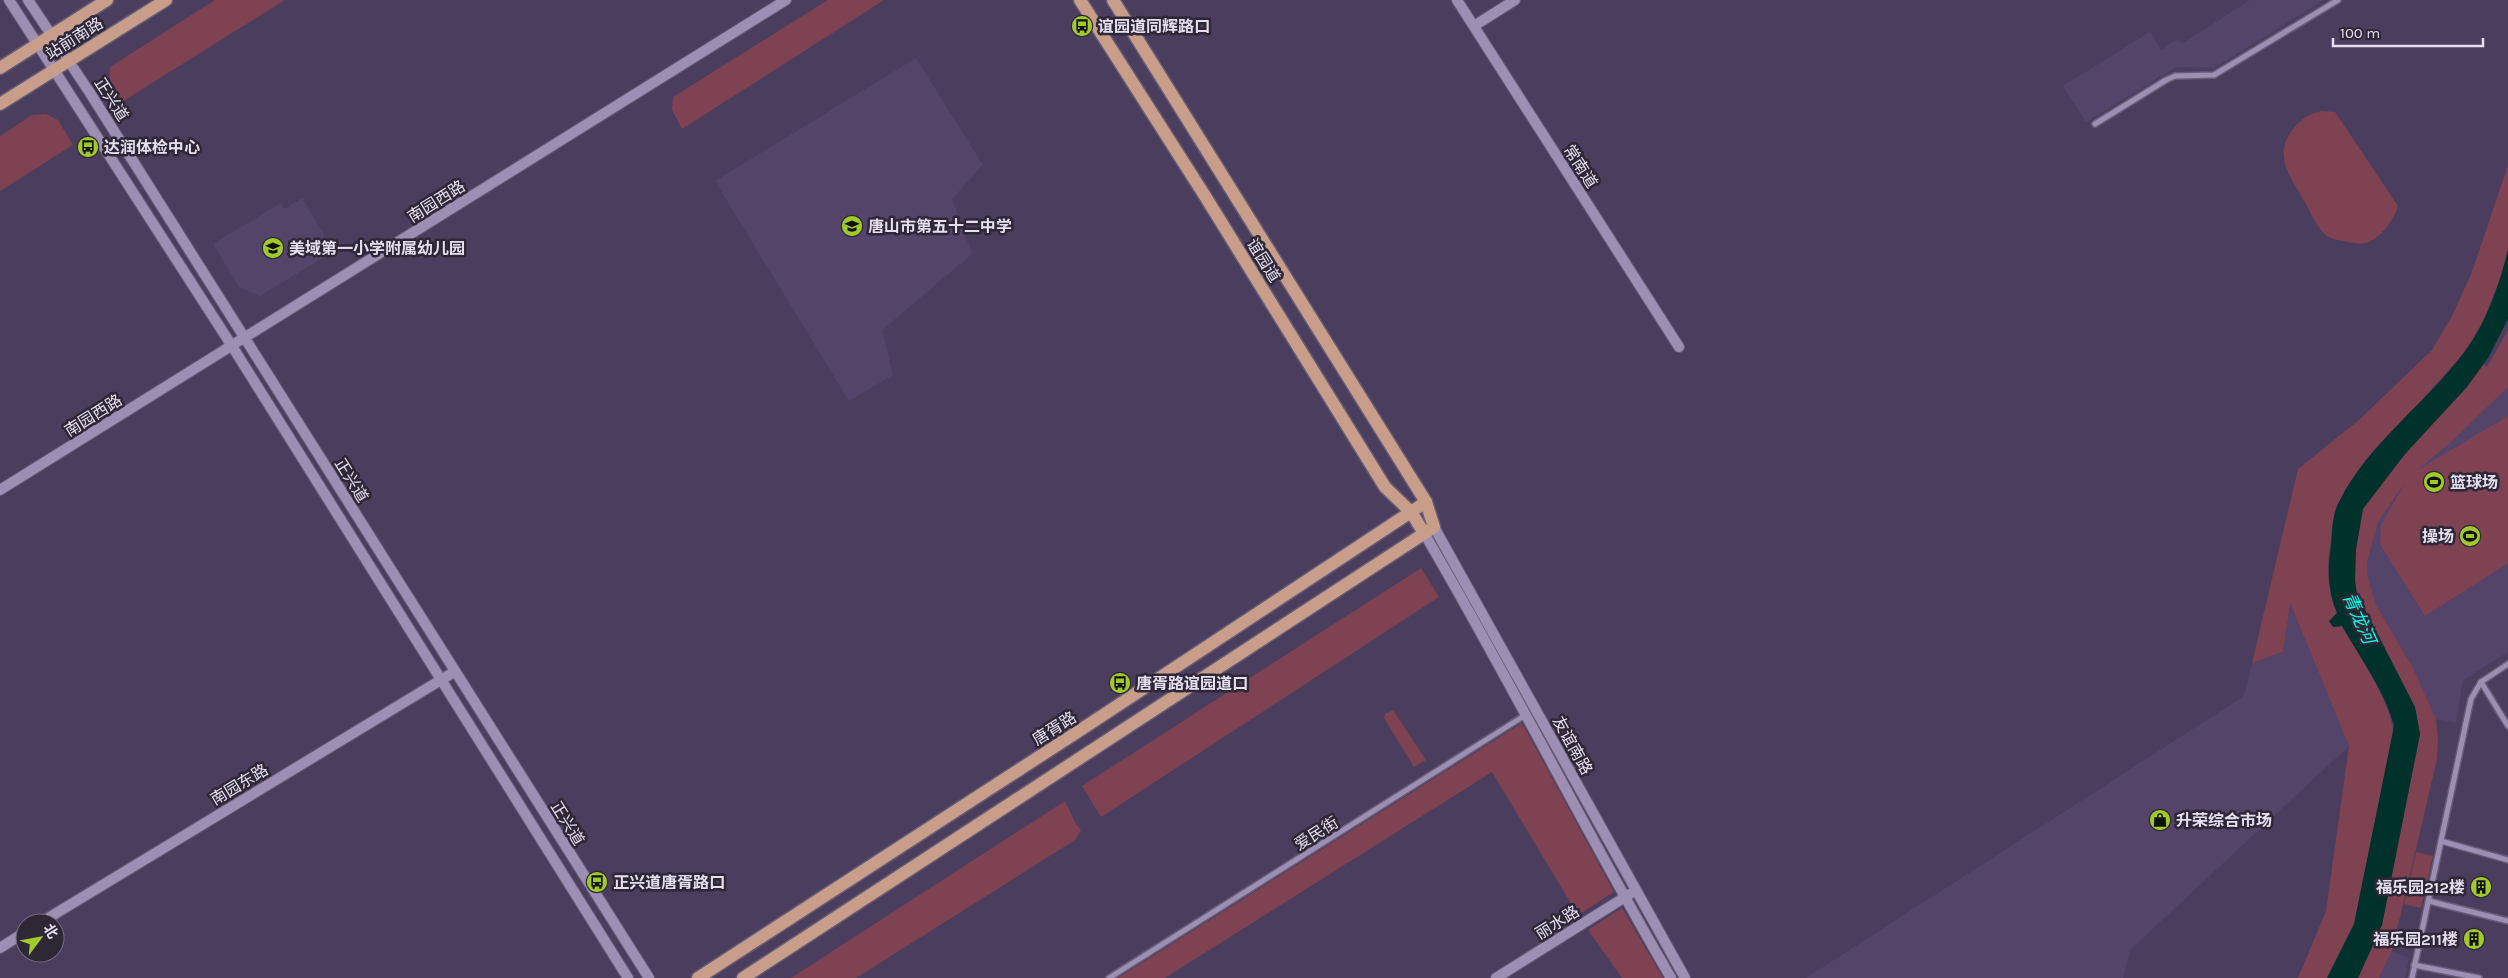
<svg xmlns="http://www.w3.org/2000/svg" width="2508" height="978" viewBox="0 0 2508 978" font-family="Karla,'Noto Sans SC',sans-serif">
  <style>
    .built { fill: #55446a }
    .green { fill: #7f4253 }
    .water { fill: #00312b }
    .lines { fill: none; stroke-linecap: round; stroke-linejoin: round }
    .street-casing { stroke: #675b76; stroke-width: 8 }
    .secondary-casing { stroke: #675b76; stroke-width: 12 }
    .primary-casing { stroke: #675b76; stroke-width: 15 }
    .street { stroke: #9d8eb3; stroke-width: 5 }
    .secondary { stroke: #9d8eb3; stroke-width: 10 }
    .primary { stroke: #c89e8b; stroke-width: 12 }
    .labels { text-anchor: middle; stroke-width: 5; stroke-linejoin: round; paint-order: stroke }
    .poi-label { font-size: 16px; font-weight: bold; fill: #e5def1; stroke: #2e2736; text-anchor: start }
    .street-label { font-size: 16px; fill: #e5def1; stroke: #2e2736 }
    .water-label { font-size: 18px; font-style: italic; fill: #03fee7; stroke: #2e2736 }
  </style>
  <rect width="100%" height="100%" fill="#4b3d5d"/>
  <g class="built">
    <path d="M2250 0H2324L2221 64 2214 68 2176 67 2086 122 2063 86 2150 32 2161 50 2178 39 2182 44Z"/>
    <path d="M916 58 983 165 952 199 972 254 882 330 893 375 849 401 715 181Z"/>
    <path d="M302 198 334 251 260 296 239 287 213 244 281 203 285 209Z"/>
    <path d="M2508 387V652L2463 680 2456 723 2436 719 2413 668 2375 603 2369 588 2367 562 2378 522 2412 474 2449 444Z"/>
    <path d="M2289 601 2349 746 2130 950 2123 978H1806L2244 696 2252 663 2283 652Z"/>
    <path d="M2392 951 2409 958 2405 978H2379Z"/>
  </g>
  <g class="green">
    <path d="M215 0H285L120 103 109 83 110 67Z"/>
    <path d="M828 0H884L682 129 672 110 673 97Z"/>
    <path d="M2321 111 2335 112 2398 206C2394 220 2381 238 2366 243 2359 245 2350 242 2343 241 2339 240 2332 239 2328 237 2317 228 2311 214 2305 202 2291 178 2272 155 2293 129 2301 119 2309 114 2321 111Z"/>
    <path d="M46 114 58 120 73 145 0 191V136L32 115Z"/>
    <path d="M2508 165V250L2501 276 2481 327 2465 352 2367 461C2336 503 2316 563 2337 613L2333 627 2342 626C2357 652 2395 707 2393 736L2354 924 2327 978H2298L2326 911 2349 746 2290 603 2283 652 2252 663 2298 469 2360 419 2432 350 2453 314 2472 272Z"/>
    <path d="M2508 330V387L2449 444 2416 471 2508 416V563L2425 616 2380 544 2381 525 2405 483 2378 522 2367 562 2368 577 2375 603 2413 668 2436 719 2438 740 2437 759 2392 951 2379 978H2358L2382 925 2420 734 2415 707 2357 594C2353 572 2353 527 2364 507 2371 494 2381 482 2391 471 2421 434 2455 403 2483 364L2487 367Z"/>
    <path d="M1421 568 1439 597 1101 817 1082 786Z"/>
    <path d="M1393 710 1426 760 1414 767 1384 718 1385 714Z"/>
    <path d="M1522 723 1614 892 1578 915 1492 772 1165 978H1118Z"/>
    <path d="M1065 801 1076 824 1081 830 1075 840 856 978H791Z"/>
    <path d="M2416 852 2433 856 2421 908 2404 904Z"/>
    <path d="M1622 908 1663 978H1622L1588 930Z"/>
  </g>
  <path class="water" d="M2508 250V319L2488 358 2467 387 2405 454 2363 509 2356 550 2355 581 2357 594 2415 707 2420 734 2382 925 2358 978H2327L2354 924 2394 726C2385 691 2360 658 2342 626L2333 627 2329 621 2337 613C2328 592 2327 570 2331 546 2332 533 2332 514 2339 502 2367 444 2428 402 2465 351 2487 321 2499 286 2508 250Z"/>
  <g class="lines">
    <g class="street-casing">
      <g id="street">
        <path d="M2095 124 2166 80 2175 76 2214 75 2338 0"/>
        <path d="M2481 682 2508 726"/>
        <path d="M2441 841 2508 860"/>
        <path d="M2429 901 2508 921"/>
        <path d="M2414 965 2479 978"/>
        <path d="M1109 978 1527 714"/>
        <path d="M2412 978 2471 699 2481 682 2508 664"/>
      </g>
    </g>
    <g class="secondary-casing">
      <g id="secondary">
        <path d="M9 0 232 346 628 978"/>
        <path d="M28 0 90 93 649 978"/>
        <path d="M1457 0 1679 347"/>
        <path d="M1474 26 1515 0"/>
        <path d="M0 490 786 0"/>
        <path d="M1434 527 1685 978"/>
        <path d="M1424 533C1510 679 1585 831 1671 978"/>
        <path d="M40 923 454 672"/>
        <path d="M0 948 25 932"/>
        <path d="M1496 978 1630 894"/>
      </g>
    </g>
    <g class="primary-casing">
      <g id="primary">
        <path d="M1080 0 1205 196 1385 487 1411 512 1424 533"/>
        <path d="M0 68 107 0"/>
        <path d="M0 104 166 0"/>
        <path d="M698 978 1085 727 1426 502"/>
        <path d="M743 978 1434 527 1426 502 1113 0"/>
      </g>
    </g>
    <use href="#street" class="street"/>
    <use href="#secondary" class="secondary"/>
    <use href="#primary" class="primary"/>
  </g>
  <defs>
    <g id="bus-disc" transform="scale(1.125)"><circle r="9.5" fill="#a1c92a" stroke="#2e2736"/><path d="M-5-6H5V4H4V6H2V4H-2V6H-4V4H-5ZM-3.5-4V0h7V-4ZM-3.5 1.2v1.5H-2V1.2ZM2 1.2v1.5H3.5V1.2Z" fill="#111"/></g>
    <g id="school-disc" transform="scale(1.125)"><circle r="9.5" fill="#a1c92a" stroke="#2e2736"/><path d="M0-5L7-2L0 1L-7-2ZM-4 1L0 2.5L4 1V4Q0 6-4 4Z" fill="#111"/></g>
    <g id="stadium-disc" transform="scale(1.125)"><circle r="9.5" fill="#a1c92a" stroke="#2e2736"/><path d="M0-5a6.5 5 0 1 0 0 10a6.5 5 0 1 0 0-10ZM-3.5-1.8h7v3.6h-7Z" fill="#111"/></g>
    <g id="shop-disc" transform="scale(1.125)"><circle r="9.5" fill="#a1c92a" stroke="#2e2736"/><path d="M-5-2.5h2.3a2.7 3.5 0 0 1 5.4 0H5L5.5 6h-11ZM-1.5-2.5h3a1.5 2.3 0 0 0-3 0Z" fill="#111"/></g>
    <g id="building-disc" transform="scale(1.125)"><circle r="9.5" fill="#a1c92a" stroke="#2e2736"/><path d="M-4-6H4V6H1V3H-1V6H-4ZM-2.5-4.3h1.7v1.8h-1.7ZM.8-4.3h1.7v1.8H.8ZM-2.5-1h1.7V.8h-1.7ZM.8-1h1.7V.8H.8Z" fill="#111"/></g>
  </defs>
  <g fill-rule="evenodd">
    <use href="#bus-disc" x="1082" y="26"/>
    <use href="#bus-disc" x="88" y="147"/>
    <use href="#school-disc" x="852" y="226"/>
    <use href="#school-disc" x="273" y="248"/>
    <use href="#stadium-disc" x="2434" y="482"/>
    <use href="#stadium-disc" x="2470" y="536"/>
    <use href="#bus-disc" x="1120" y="683"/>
    <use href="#shop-disc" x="2160" y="820"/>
    <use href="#bus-disc" x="597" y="882"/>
    <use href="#building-disc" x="2481" y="887"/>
    <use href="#building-disc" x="2474" y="939"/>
  </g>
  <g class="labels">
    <g class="poi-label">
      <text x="1098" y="32">谊园道同辉路口</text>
      <text x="104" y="153">达润体检中心</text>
      <text x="868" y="232">唐山市第五十二中学</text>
      <text x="289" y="254">美域第一小学附属幼儿园</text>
      <text x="2450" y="488">篮球场</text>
      <text x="2454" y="542" text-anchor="end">操场</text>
      <text x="1136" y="689">唐胥路谊园道口</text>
      <text x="2176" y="826">升荣综合市场</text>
      <text x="613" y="888">正兴道唐胥路口</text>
      <text x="2465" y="893" text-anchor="end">福乐园212楼</text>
      <text x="2458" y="945" text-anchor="end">福乐园211楼</text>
    </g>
    <g class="street-label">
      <text transform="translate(74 38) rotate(-32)" y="6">站前南路</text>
      <text transform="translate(112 99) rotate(57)" y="6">正兴道</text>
      <text transform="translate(1581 166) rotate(57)" y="6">常南道</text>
      <text transform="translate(436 201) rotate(-32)" y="6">南园西路</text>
      <text transform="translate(1264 260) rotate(58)" y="6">谊园道</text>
      <text transform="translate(93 415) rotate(-32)" y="6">南园西路</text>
      <text transform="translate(352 480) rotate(58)" y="6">正兴道</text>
      <text transform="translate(1054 728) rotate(-32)" y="6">唐胥路</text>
      <text transform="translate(1573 745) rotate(61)" y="6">友谊南路</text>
      <text transform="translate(239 784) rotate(-31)" y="6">南园东路</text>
      <text transform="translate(568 823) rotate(58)" y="6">正兴道</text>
      <text transform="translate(1316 833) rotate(-32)" y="6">爱民街</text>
      <text transform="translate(1557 922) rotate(-32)" y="6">丽水路</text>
    </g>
    <g class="water-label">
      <text transform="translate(2359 618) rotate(66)" y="6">青龙河</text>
    </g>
  </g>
  <g transform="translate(40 938) rotate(58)"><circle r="24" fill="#2e2736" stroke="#777081"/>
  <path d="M0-4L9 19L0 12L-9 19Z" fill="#a1c92a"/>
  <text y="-8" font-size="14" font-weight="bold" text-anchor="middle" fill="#e5def1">北</text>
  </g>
  <path d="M2333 38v8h150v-8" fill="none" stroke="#e5def1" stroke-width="2.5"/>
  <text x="2340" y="38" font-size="15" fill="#e5def1" stroke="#2e2736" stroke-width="4" paint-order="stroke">100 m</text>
</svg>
